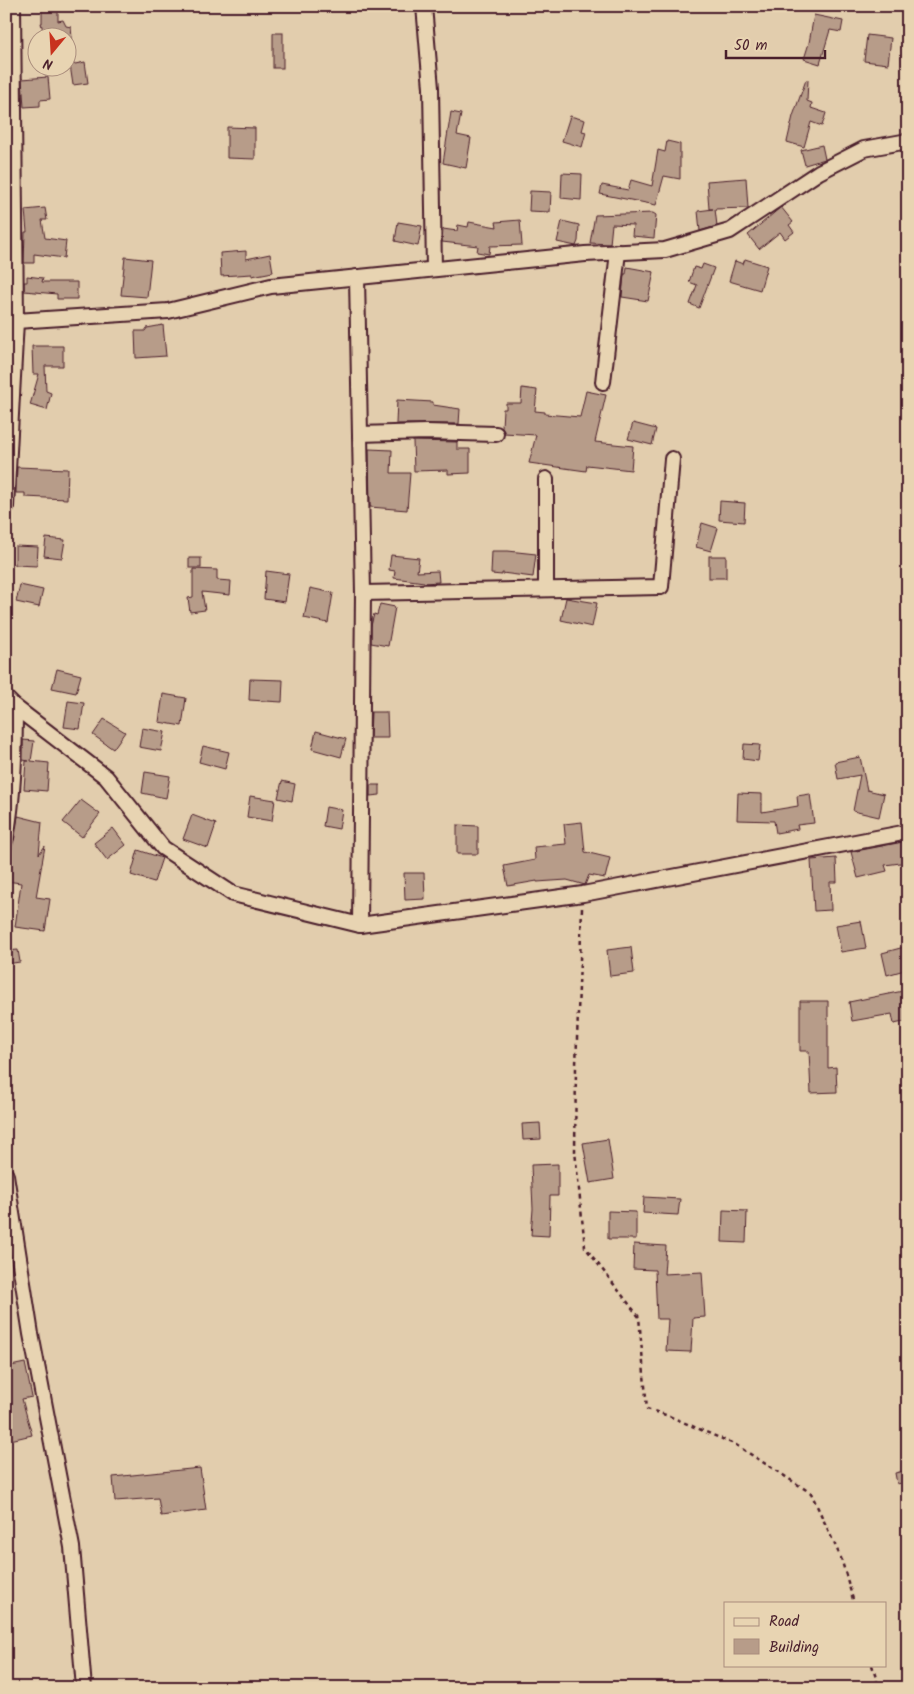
<svg xmlns="http://www.w3.org/2000/svg" width="914" height="1694" viewBox="0 0 914 1694" font-family="Kalam,sans-serif">
  <style>
    .building { fill: #b79c89; stroke: #4a1f2b }
    .lines { fill: none; stroke-linecap: round; stroke-linejoin: round }
    .minor-casing { stroke: #4a1f2b; stroke-width: 18 }
    .path { stroke: #4a1f2b; stroke-width: 2.5; stroke-dasharray: 4 4; stroke-linecap: butt }
    .minor { stroke: #e8d4b2; stroke-width: 14 }
  </style>
  <rect width="100%" height="100%" fill="#e2cdad"/>
  <filter id="ink" filterUnits="userSpaceOnUse"><feTurbulence type="fractalNoise" baseFrequency=".02" numOctaves="2"/><feDisplacementMap in="SourceGraphic" scale="10" xChannelSelector="R" yChannelSelector="G"/><feConvolveMatrix kernelMatrix="1 2 1 2 8 2 1 2 1" color-interpolation-filters="sRGB"/></filter>
  <g filter="url(#ink)">
    <g class="building">
      <path d="M42 6H58V21L63 20 66 26 71 27 72 38H45L41 23H42Z"/>
      <path d="M814 15 843 21 841 32 830 30 820 64 804 59 809 43Z"/>
      <rect x="273" y="33" width="10" height="35"/>
      <path d="M867 35 891 38 888 64 864 61Z"/>
      <path d="M85 62 88 83 73 85 70 65Z"/>
      <path d="M48 77 50 99 40 100V106L24 107 22 79Z"/>
      <path d="M806 80H808L807 101 812 103 811 108 826 113 822 126 811 122 804 147 787 142 793 116Z"/>
      <path d="M451 112 461 114 457 135 471 138 466 168 443 163Z"/>
      <path d="M570 116 585 120 582 131 586 132 582 147 562 141Z"/>
      <path d="M227 127 255 128V159L227 158Z"/>
      <path d="M667 141 680 144V179L664 176 656 205 600 194 602 185 628 190 631 180 652 186 658 150 665 152Z"/>
      <path d="M822 145 825 159 805 165 801 150Z"/>
      <path d="M562 173 582 174 581 200 561 198Z"/>
      <path d="M746 178 748 208 715 209 717 226 700 231 698 211 713 209H709L707 181Z"/>
      <path d="M530 191 551 192 550 212 529 211Z"/>
      <path d="M781 207 793 222 789 225 794 232 785 239 780 232 759 249 748 235Z"/>
      <path d="M45 208 47 220H42L45 238 66 241 64 258 34 254V263H24L25 232H27L25 210Z"/>
      <path d="M653 213 656 215 654 238 632 236 633 225 612 224 610 244 590 243 595 215Z"/>
      <path d="M520 220 522 245 490 246 489 254 477 252 478 246 442 242 443 229 457 231 458 225 468 227 469 222 497 227 496 222Z"/>
      <path d="M562 221 579 225 578 241 576 246 557 242Z"/>
      <path d="M398 222 422 226 418 246 395 241Z"/>
      <path d="M246 251V259L270 254 273 272 252 276V274L221 276 220 253Z"/>
      <path d="M125 257 151 260 147 297 121 295Z"/>
      <path d="M745 259 767 266 760 290 729 281 735 261 743 264Z"/>
      <path d="M703 264 714 268 699 308 690 304 697 285 689 282 694 267 701 269Z"/>
      <path d="M627 267 654 272 648 301 622 297 624 274H626Z"/>
      <path d="M27 276 43 278 42 282H77V299H57V294L24 291V282H27Z"/>
      <path d="M163 325 166 356 136 358 135 331H145L147 328Z"/>
      <path d="M32 346H63V366H45L46 391 51 393 47 410 30 405 39 374H33Z"/>
      <path d="M522 388 537 390 535 411 545 412V414L580 417 586 391 606 395 595 442 633 446 631 470 587 465 586 471 529 463 536 435 504 433 502 427 503 409H506V403H521Z"/>
      <path d="M397 400 433 402V405L460 409 459 424H396Z"/>
      <path d="M633 423 656 429 652 445 628 439Z"/>
      <path d="M413 441 457 442V449H470V473L448 474V470L414 471Z"/>
      <path d="M369 449 392 450 391 473H410L407 510 370 507Z"/>
      <path d="M17 467 68 469 67 499 25 497V493H16Z"/>
      <path d="M720 501 745 503 744 522 719 520Z"/>
      <path d="M702 523 718 528 711 551 696 547Z"/>
      <path d="M46 538 65 540 62 558 44 556Z"/>
      <path d="M15 546 38 547 37 566 15 565Z"/>
      <path d="M492 551H508L536 554 533 577 502 573V575L491 574Z"/>
      <path d="M391 555 419 558 417 572 438 571 439 582 424 583V582L394 578 395 571 389 570Z"/>
      <rect x="709" y="556" width="17" height="22"/>
      <rect x="189" y="558" width="12" height="10"/>
      <path d="M193 569 217 570V580L231 581 230 595 202 592 205 610 190 612 188 598 193 597Z"/>
      <path d="M266 571 289 574 285 602 264 599Z"/>
      <path d="M20 585 43 590 39 607 16 602Z"/>
      <path d="M310 588 333 593 328 623 304 618Z"/>
      <path d="M566 598 597 603 592 627 561 620Z"/>
      <path d="M380 604 395 607 388 646 371 643V626L374 614 377 615Z"/>
      <path d="M57 669 81 675 76 693 52 688Z"/>
      <path d="M250 679 283 680 282 702 249 700Z"/>
      <path d="M163 694 186 698 182 726 159 722Z"/>
      <path d="M68 701 84 703 80 729 64 727Z"/>
      <path d="M371 712H387L388 738H370Z"/>
      <path d="M104 719 125 732 113 749 93 735Z"/>
      <path d="M142 728 165 732 161 751 139 747Z"/>
      <path d="M316 731 346 739 341 757 312 749Z"/>
      <path d="M23 740 34 741 31 761 49 763 47 791 24 789 26 761H29L23 760Z"/>
      <path d="M744 744 760 745 758 761 743 759Z"/>
      <path d="M203 746 229 752 225 769 199 762Z"/>
      <path d="M860 757 867 790 884 794 879 817 853 811 860 775 838 779 835 762Z"/>
      <path d="M145 772 170 776 166 798 142 793Z"/>
      <path d="M282 781 295 784 292 801 278 798Z"/>
      <path d="M370 785H380V795L370 796Z"/>
      <path d="M738 793 762 794V812L798 806 797 796 810 794 814 823 797 825 798 829 776 833 774 821 737 820Z"/>
      <path d="M250 796 275 800 272 821 247 817Z"/>
      <path d="M81 800 100 814 82 837 63 822Z"/>
      <path d="M326 807 342 810 339 829 323 826Z"/>
      <path d="M192 815 216 824 208 848 183 839Z"/>
      <path d="M18 816 42 822 39 854 45 846 36 897 50 899 45 931 15 927 21 883 6 881Z"/>
      <path d="M582 822 585 852 610 858 605 878 589 875 585 885 567 880 537 882V881L508 886 504 866 535 860 534 847 566 844 564 824Z"/>
      <path d="M457 825 478 826V854H457Z"/>
      <path d="M113 828 126 845 107 860 94 843Z"/>
      <path d="M908 841V862L885 865 887 871 858 878 851 852Z"/>
      <path d="M138 850 162 858 154 882 131 875Z"/>
      <path d="M836 858 837 882H830L831 910 814 911 811 860Z"/>
      <path d="M404 873H424L425 899 405 900Z"/>
      <path d="M861 921 866 948 841 952 836 925Z"/>
      <path d="M908 946V969L887 975 882 953Z"/>
      <path d="M631 947 634 973 610 976 607 950Z"/>
      <path d="M18 950 20 962 6 964V951Z"/>
      <path d="M908 990V1021L894 1024 892 1014 852 1021 849 1002Z"/>
      <path d="M800 1001H828V1068L836 1067 837 1092 811 1093 809 1051H800Z"/>
      <path d="M540 1123 541 1139 523 1140 522 1124Z"/>
      <path d="M608 1139 614 1179 590 1183 583 1143Z"/>
      <path d="M558 1164V1196H550L549 1236 531 1235 533 1209 531 1165Z"/>
      <path d="M644 1197 680 1199 678 1215 643 1213Z"/>
      <path d="M723 1210 747 1211 746 1243 722 1242Z"/>
      <path d="M608 1211 636 1212V1239H608Z"/>
      <path d="M634 1244 666 1246 664 1274 702 1272 705 1317 693 1318 691 1352 666 1351 668 1319H657L655 1270 633 1269Z"/>
      <path d="M25 1363 32 1397 22 1399 32 1435 6 1441V1415L10 1414 6 1395V1367Z"/>
      <path d="M200 1468 206 1510 161 1516 158 1498 115 1501 113 1477Z"/>
      <path d="M908 1470V1482L897 1484 895 1473Z"/>
    </g>
    <g class="lines">
      <g class="minor-casing">
        <g id="minor">
          <path d="M424 6 431 88 434 269"/>
          <path d="M357 277 363 593 360 925"/>
          <path d="M16 321 168 311 271 286 585 254 665 250 730 231 819 172 864 149 908 141"/>
          <path d="M603 382 618 252"/>
          <path d="M360 434 426 432 496 434"/>
          <path d="M6 507 16 321 13 6"/>
          <path d="M546 589V479"/>
          <path d="M363 593 661 587 672 459"/>
          <path d="M6 698 15 707 106 777 163 848 233 894 360 925 583 894 908 832"/>
          <path d="M6 838C14 795 15 750 15 707"/>
          <path d="M6 1175 31 1334 72 1547 84 1688"/>
        </g>
      </g>
      <g class="path">
        <path d="M582 908 576 1065 575 1151 585 1247 639 1317 647 1409 669 1416 736 1445 811 1493 841 1558 854 1603"/>
        <path d="M872 1665 879 1688"/>
      </g>
      <use href="#minor" class="minor"/>
    </g>
  </g>
  <rect width="914" height="1694" fill="none" stroke="#e8d4b2" stroke-width="25"/>
  <rect x="12" y="12" width="889" height="1669" fill="none" stroke="#4a1f2b" stroke-width="2" filter="url(#ink)"/>
  <rect x="724" y="1602" width="162" height="65" fill="#e8d4b2" stroke="#a98c7c"/>
  <rect x="734" y="1618" width="25" height="8" fill="#e8d4b2" stroke="#a98c7c"/>
  <text x="769" y="1626" font-size="15" fill="#4a1f2b">Road</text>
  <rect x="734" y="1639" width="25" height="15" fill="#b79c89" stroke="#a98c7c"/>
  <text x="769" y="1652" font-size="15" fill="#4a1f2b">Building</text>
  <g transform="translate(52 52) rotate(198)"><circle r="24" fill="#e8d4b2" stroke="#a98c7c"/>
  <path d="M0-4L9 19L0 12L-9 19Z" fill="#c8321e"/>
  <text y="-8" font-size="14" font-weight="bold" text-anchor="middle" fill="#4a1f2b">N</text>
  </g>
  <path d="M726 50v8h99v-8" fill="none" stroke="#4a1f2b" stroke-width="2.5"/>
  <text x="734" y="50" font-size="15" fill="#4a1f2b" stroke="#e8d4b2" stroke-width="4" paint-order="stroke">50 m</text>
</svg>
